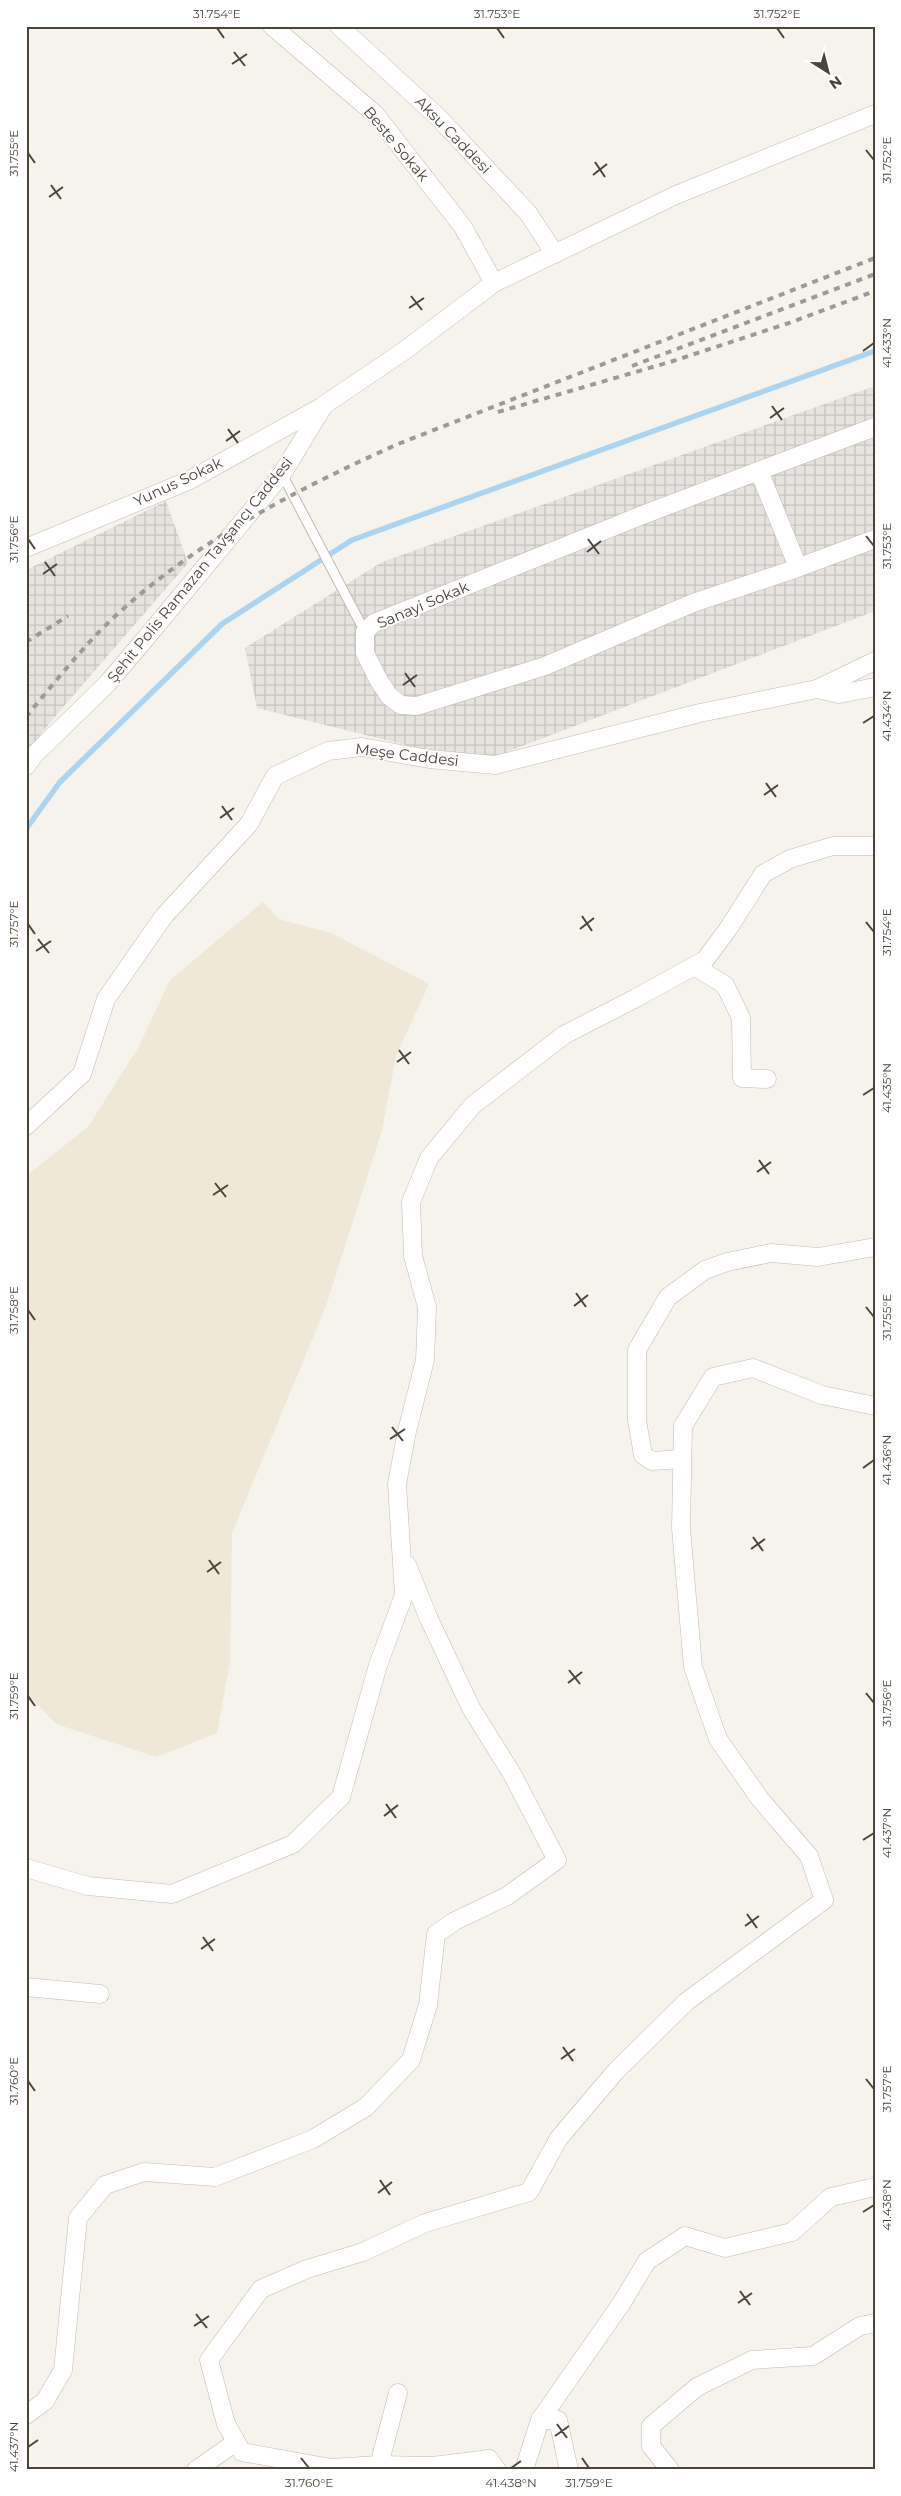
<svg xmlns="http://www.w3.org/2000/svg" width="901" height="2496" viewBox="0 0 901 2496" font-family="Montserrat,sans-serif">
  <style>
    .industrial { fill: url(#industrial-grid) }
    .education { fill: #efe8d6 }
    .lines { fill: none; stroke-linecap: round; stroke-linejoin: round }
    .stream { stroke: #a9d4f2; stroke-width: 5.5 }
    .service-casing { stroke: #c2bbae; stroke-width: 11 }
    .minor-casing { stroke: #c2bbae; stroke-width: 19 }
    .service { stroke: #fff; stroke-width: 9 }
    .minor { stroke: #fff; stroke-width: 18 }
    .rail { stroke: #9a9a9a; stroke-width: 4; stroke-dasharray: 6 6; stroke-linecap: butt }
    .ticks { fill: none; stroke: #4b4439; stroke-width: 2 }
    .labels { text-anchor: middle; stroke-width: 4; stroke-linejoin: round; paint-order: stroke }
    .street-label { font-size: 15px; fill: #4b4439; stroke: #fff }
    .neatline { fill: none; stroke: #4b4439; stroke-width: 2 }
    .ticks-label { font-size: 12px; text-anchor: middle; fill: #4b4439 }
  </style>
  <defs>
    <pattern id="industrial-grid" width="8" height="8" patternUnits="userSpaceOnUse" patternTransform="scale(1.25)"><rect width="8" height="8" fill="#e6e2dd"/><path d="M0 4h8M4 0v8" fill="none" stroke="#c7c3be"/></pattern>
  </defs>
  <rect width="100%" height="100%" fill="#f6f3ec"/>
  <g class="industrial">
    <path d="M875 386V611L478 763 257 708 245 648 382 562Z"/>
    <path d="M166 501 188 563 53 719 26 753V570Z"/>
  </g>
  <path class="education" d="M263 902 279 919 331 933 429 984 396 1056 382 1130 326 1306 232 1533 230 1662 217 1733 156 1757 56 1724 26 1693V1176L88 1127 138 1048 170 980Z"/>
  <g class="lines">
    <path class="stream" d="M26 829 60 782 222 624 352 540 875 351"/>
    <g class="service-casing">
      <path id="service" d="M282 474 365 632"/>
    </g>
    <g class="minor-casing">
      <g id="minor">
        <path d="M272 26 375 114 463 227 494 283"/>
        <path d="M339 26 438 117 528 213 555 254"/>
        <path d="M875 427 645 514 374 623 365 632V653L378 679 389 696 401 705 417 706 545 666 693 603 786 572 875 539"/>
        <path d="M759 471 798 567"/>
        <path d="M26 548 190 480 323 406"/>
        <path d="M817 689 839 694 875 687"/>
        <path d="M26 766 35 754 107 684 151 632 282 474 324 405 404 351 494 283 676 195 875 114"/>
        <path d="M694 966 725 985 741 1018 742 1078 767 1079"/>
        <path d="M26 1126 82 1074 106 999 164 916 249 824 275 776 328 751 362 747 429 759 495 765 700 713 817 689 875 661"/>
        <path d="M682 1459 652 1461 643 1455 637 1420V1350L668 1297 705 1270 727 1262 771 1253 818 1257 875 1247"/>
        <path d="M26 1868 88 1886 172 1894 293 1844 341 1797 378 1665 404 1595 397 1484 407 1431 425 1360 427 1307 413 1256 411 1202 429 1158 473 1105 564 1035 636 998 705 960 728 929 763 874 790 859 833 846H875"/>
        <path d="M26 1987 100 1994"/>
        <path d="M26 2415 45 2401 63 2370 78 2218 105 2185 144 2172 215 2177 313 2139 366 2107 411 2060 428 2005 436 1934 455 1921 507 1896 557 1860 512 1774 471 1708 429 1619 407 1565"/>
        <path d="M540 2420 621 2304 647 2261 685 2236 725 2248 792 2232 831 2197 875 2187"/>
        <path d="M196 2470 236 2442"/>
        <path d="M375 2470 379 2465 398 2393"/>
        <path d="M497 2470 489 2459 433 2466 379 2465 331 2468 242 2452 226 2424 209 2360 261 2289 307 2269 363 2252 425 2223 529 2192 559 2138 616 2071 686 2002 824 1900 809 1856 760 1799 718 1739 693 1667 681 1528 683 1426 713 1377 753 1368 822 1395 875 1406"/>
        <path d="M524 2470 540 2420H558L569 2470"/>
        <path d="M670 2470 651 2446V2426L697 2387 752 2360 813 2356 860 2326 875 2323"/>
      </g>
    </g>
    <use href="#service" class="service"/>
    <use href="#minor" class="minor"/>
    <g class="rail">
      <path d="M632 366 875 274"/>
      <path d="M498 412 670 362 789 323 875 291"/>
      <path d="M26 642 68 616"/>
      <path d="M26 717C48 690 71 662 95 636 178 550 291 492 398 444L875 258"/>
    </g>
  </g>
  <path class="ticks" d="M217 28 224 38M497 28 504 38M777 28 784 38M234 52 245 66M232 64 247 54M866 150 874 160M28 153 35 163M595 162 605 177M593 175 607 164M51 185 61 199M49 197 63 187M411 296 422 310M409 308 424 298M863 351 874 343M772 406 782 420M770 418 784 408M228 429 238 443M226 441 240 431M866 536 874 546M28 539 35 549M588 539 599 554M587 552 601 541M45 562 55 576M43 574 57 564M405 673 415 687M403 685 417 675M863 723 874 716M766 783 776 797M764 795 778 785M222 806 232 820M220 818 234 808M582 916 592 931M866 922 874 932M28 924 35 934M580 929 594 918M38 939 49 953M36 951 51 941M399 1050 409 1064M397 1062 411 1052M863 1095 874 1088M759 1160 769 1174M757 1172 771 1162M215 1183 226 1197M213 1195 228 1185M576 1293 586 1307M574 1306 588 1295M866 1307 874 1317M28 1310 35 1320M392 1427 403 1441M390 1439 405 1429M863 1468 874 1460M753 1537 763 1551M751 1549 765 1539M209 1560 219 1574M207 1572 221 1562M569 1670 580 1684M568 1683 582 1672M866 1693 874 1703M28 1696 35 1706M386 1804 396 1818M384 1816 398 1805M863 1840 874 1833M747 1914 757 1928M745 1926 759 1916M203 1937 213 1951M201 1949 215 1939M563 2047 573 2061M561 2059 575 2049M866 2079 874 2089M28 2081 35 2091M380 2180 390 2195M378 2193 392 2182M863 2212 874 2205M740 2291 750 2305M738 2303 752 2293M196 2314 207 2328M194 2326 209 2316M557 2424 567 2438M555 2436 569 2426M28 2447 38 2440M301 2458 309 2468M582 2458 589 2468M511 2468 521 2461"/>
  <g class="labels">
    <g class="street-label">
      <text transform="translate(453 135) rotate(46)" y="5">Aksu Caddesi</text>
      <text transform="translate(396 144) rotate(50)" y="5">Beste Sokak</text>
      <text transform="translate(178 482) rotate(-25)" y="5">Yunus Sokak</text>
      <text transform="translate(200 570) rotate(-51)" y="5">Şehit Polis Ramazan Tavşancı Caddesi</text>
      <text transform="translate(423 605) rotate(-23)" y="5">Sanayi Sokak</text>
      <text transform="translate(407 755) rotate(7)" y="5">Meşe Caddesi</text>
    </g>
  </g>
  <rect width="901" height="2496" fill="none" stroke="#ffffff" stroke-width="55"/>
  <g transform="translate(828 72) rotate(144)" stroke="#ffffff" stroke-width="4" paint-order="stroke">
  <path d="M0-4L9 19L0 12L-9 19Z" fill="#4b4439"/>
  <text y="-8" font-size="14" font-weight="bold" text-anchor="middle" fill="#4b4439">N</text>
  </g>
  <rect x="28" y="28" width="846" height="2440" class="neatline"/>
  <g class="ticks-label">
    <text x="217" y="18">31.754°E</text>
    <text x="497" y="18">31.753°E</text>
    <text x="777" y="18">31.752°E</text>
    <text transform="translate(14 153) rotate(-90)" y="4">31.755°E</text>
    <text transform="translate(887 160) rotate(-90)" y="4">31.752°E</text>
    <text transform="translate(887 343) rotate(-90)" y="4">41.433°N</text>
    <text transform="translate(14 539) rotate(-90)" y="4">31.756°E</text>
    <text transform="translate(887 546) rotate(-90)" y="4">31.753°E</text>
    <text transform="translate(887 716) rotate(-90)" y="4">41.434°N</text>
    <text transform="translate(14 924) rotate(-90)" y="4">31.757°E</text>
    <text transform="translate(887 932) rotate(-90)" y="4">31.754°E</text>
    <text transform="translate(887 1088) rotate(-90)" y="4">41.435°N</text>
    <text transform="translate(14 1310) rotate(-90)" y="4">31.758°E</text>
    <text transform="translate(887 1317) rotate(-90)" y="4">31.755°E</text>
    <text transform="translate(887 1460) rotate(-90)" y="4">41.436°N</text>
    <text transform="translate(14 1696) rotate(-90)" y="4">31.759°E</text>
    <text transform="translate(887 1703) rotate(-90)" y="4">31.756°E</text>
    <text transform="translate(887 1833) rotate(-90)" y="4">41.437°N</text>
    <text transform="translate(14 2081) rotate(-90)" y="4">31.760°E</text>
    <text transform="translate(887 2089) rotate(-90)" y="4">31.757°E</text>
    <text transform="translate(887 2205) rotate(-90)" y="4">41.438°N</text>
    <text transform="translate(14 2447) rotate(-90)" y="4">41.437°N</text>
    <text x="309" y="2487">31.760°E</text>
    <text x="511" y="2487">41.438°N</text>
    <text x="589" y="2487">31.759°E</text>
  </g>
</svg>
